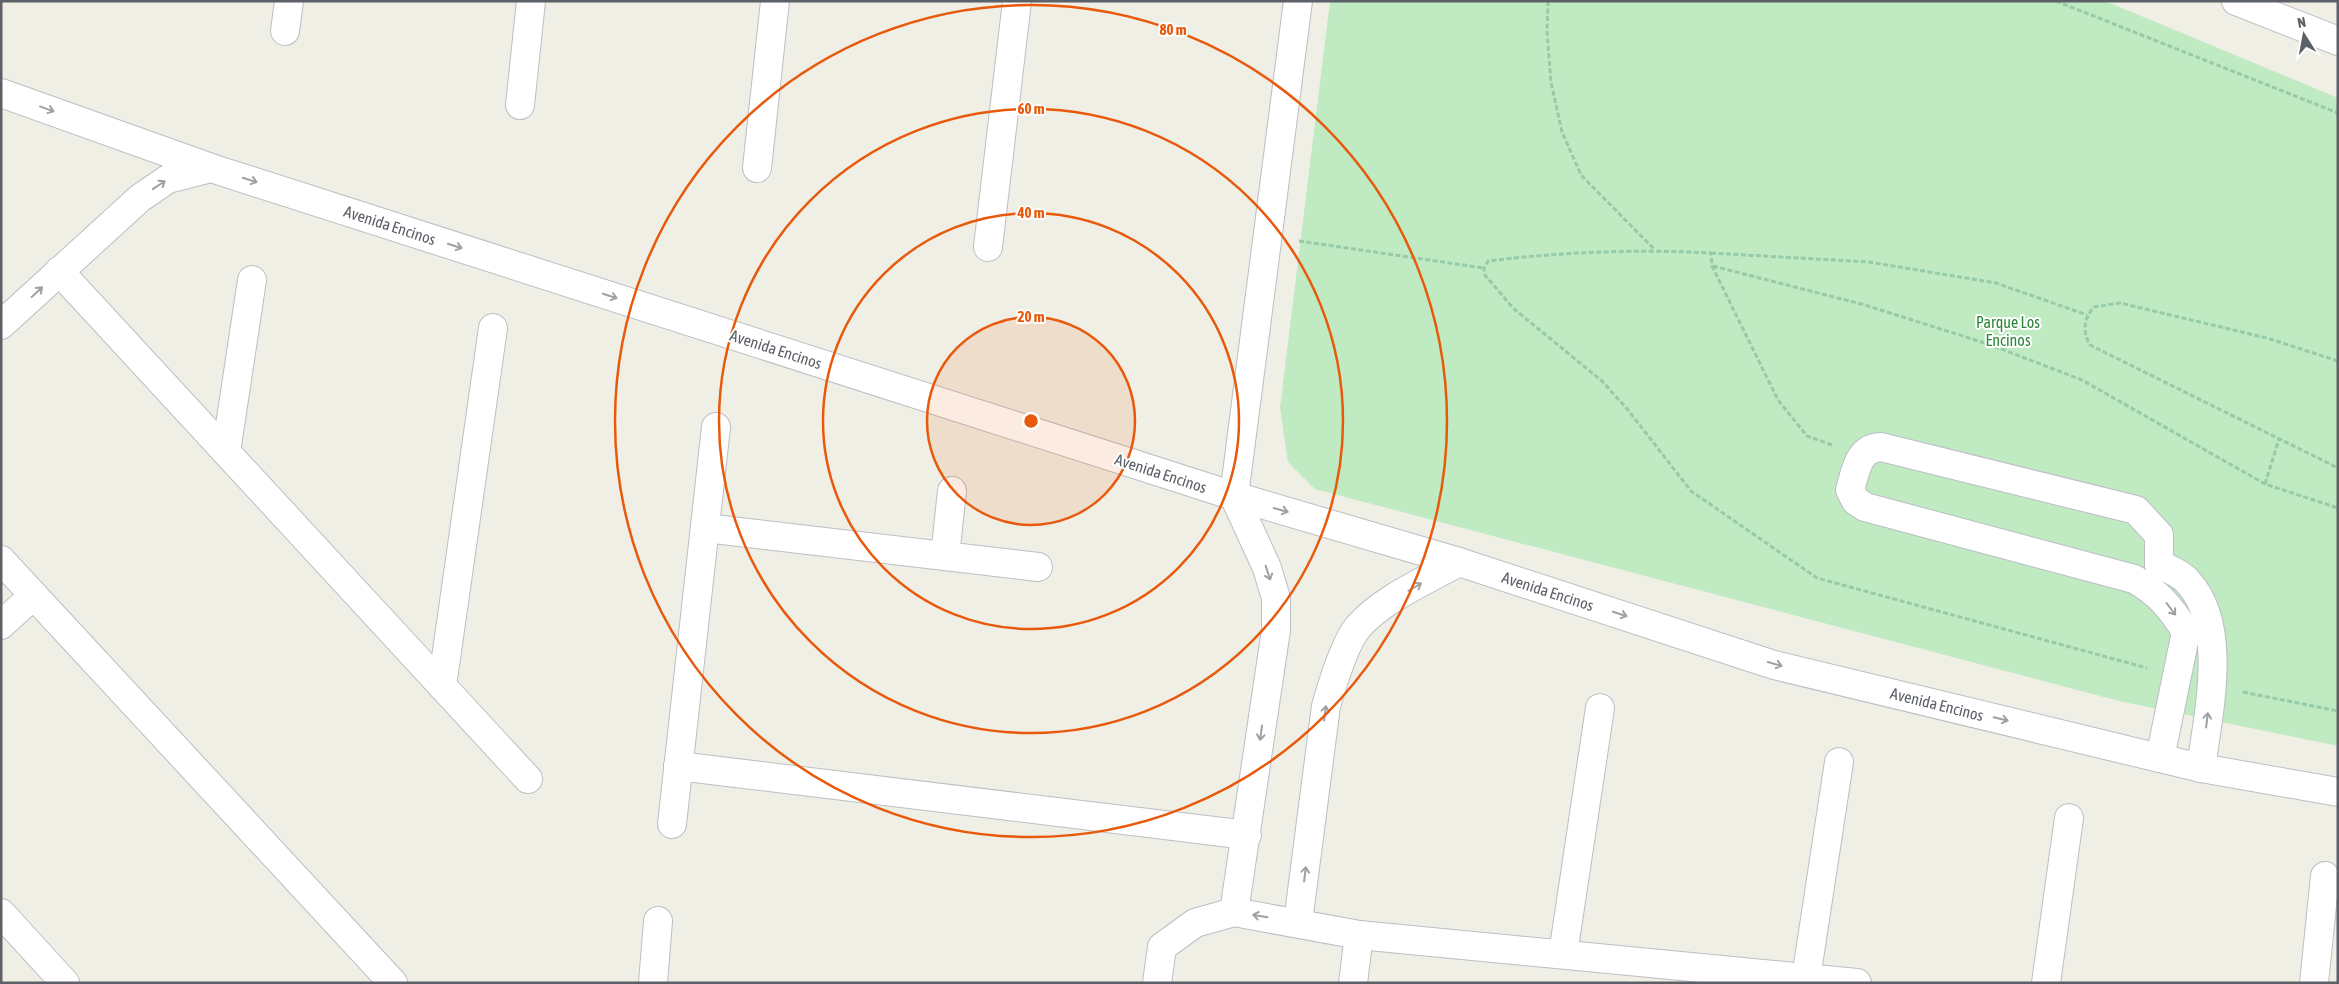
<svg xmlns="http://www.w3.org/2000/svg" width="2339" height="984" viewBox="0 0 2339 984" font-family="'Asap Condensed',sans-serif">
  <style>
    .green { fill: #bfeac2 }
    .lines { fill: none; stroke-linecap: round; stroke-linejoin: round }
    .minor-casing { stroke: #bcbec5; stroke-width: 30 }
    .path { stroke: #96caa9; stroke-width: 3; stroke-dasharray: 5 2.5; stroke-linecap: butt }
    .minor { stroke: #fff; stroke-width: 28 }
    .oneway { stroke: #9da0a4 }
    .ring { fill: none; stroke: #e8590c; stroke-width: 2.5 }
    .labels { text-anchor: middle; stroke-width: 4; stroke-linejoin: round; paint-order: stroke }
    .street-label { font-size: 16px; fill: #5c6067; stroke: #fff }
    .park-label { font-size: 16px; fill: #2c8638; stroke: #fff }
    .centre { fill: #e8590c; stroke: #fff; stroke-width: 2.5 }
    .ring-label { font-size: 15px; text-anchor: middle; font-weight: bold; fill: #e8590c; stroke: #fff; stroke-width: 4; stroke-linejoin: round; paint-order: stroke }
  </style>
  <rect width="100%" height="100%" fill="#f0efe5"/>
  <path class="green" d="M1330 1H2105L2338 98V746L2119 701 1315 489 1288 462 1280 408Z"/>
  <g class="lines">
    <g class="minor-casing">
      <g id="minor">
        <path d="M2236 1 2338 41"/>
        <path d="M285 31 289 1"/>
        <path d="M1 93 211 168 1234 496 1459 562 1774 665 2201 768 2338 792"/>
        <path d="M520 105 531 1"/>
        <path d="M757 168 775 1"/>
        <path d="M988 247 1017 1"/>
        <path d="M59 271 528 779"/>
        <path d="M1 325 140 198 168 179 211 168"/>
        <path d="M226 452 252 280"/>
        <path d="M705 528 1038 567"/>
        <path d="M945 556 952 491"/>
        <path d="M1 560 393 983"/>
        <path d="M2159 564V535L2136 510 1881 447C1858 448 1856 470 1850 490L1856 501 1865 507 2134 579C2158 592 2172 609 2186 632L2160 758"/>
        <path d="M2159 564C2168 569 2182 574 2188 582 2229 626 2208 714 2201 768"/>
        <path d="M1 625 33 596"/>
        <path d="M442 686 493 328"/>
        <path d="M678 766 1247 835"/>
        <path d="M672 824 716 427"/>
        <path d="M1234 912 1276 630V598L1267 568 1234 496 1298 1"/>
        <path d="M1 913 65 983"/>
        <path d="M1298 922 1326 706C1332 685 1344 644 1358 627 1384 598 1425 581 1459 562"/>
        <path d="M1563 954 1600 708"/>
        <path d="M1806 978 1839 762"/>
        <path d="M653 983 658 921"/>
        <path d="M1157 983 1162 947 1195 923 1234 912 1359 935 1857 983"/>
        <path d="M1353 983 1359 935"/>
        <path d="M2046 983 2069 818"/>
        <path d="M2314 983 2325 876"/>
      </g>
    </g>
    <g class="path">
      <path d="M1548 1 1547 32 1551 82 1562 132 1581 175 1655 250"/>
      <path d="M2056 1 2338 113"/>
      <path d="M1299 241 1484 268"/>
      <path d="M1711 253 1869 262 1996 283 2087 315"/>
      <path d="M1713 266 1865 305 1991 345 2082 380 2265 484 2338 508"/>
      <path d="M2338 361 2267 338 2120 303 2094 307C2084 318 2082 331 2090 345L2338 468"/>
      <path d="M1832 445 1807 436 1778 400 1712 266 1711 253C1637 249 1562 252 1488 261L1484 268 1485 275 1513 308 1602 381 1628 410 1691 491 1817 578 2147 668"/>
      <path d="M2265 484 2279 439"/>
      <path d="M2243 692 2338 711"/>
    </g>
    <use href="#minor" class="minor"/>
  </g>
  <defs><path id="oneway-shaft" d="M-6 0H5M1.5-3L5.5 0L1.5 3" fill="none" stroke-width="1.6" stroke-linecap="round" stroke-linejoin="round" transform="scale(1.25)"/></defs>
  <g class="oneway">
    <use href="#oneway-shaft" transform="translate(47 109) rotate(20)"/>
    <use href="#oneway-shaft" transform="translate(250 180) rotate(18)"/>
    <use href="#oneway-shaft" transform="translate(159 185) rotate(-34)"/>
    <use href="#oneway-shaft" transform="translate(455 246) rotate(18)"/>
    <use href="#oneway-shaft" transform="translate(37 292) rotate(-43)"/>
    <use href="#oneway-shaft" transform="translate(610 296) rotate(18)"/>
    <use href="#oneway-shaft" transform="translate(1281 510) rotate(16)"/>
    <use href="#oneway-shaft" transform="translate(1268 573) rotate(72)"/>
    <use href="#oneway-shaft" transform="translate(1415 587) rotate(-30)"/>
    <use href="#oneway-shaft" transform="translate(2171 609) rotate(53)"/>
    <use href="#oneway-shaft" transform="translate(1620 614) rotate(18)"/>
    <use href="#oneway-shaft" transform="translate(1775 664) rotate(16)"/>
    <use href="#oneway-shaft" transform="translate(1325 713) rotate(-82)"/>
    <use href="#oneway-shaft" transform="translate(2001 719) rotate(14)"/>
    <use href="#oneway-shaft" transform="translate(2207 720) rotate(-83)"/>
    <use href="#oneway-shaft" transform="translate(1261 733) rotate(98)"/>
    <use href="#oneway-shaft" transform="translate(1305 874) rotate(-83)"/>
    <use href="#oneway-shaft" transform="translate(1260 916) rotate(-171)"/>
  </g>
  <circle cx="1031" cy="421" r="104" fill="#e8590c" fill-opacity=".12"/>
  <g class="ring">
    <circle cx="1031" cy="421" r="104"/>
    <circle cx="1031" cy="421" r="208"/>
    <circle cx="1031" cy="421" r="312"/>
    <circle cx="1031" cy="421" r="416"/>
  </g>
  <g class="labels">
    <g class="street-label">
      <text transform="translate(390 225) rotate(18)" y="6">Avenida Encinos</text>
      <text transform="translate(776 349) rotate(18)" y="6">Avenida Encinos</text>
      <text transform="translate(1161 473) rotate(18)" y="6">Avenida Encinos</text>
      <text transform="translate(1548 591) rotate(18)" y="6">Avenida Encinos</text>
      <text transform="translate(1937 704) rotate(14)" y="6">Avenida Encinos</text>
    </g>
    <g class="park-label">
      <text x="2008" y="328">Parque Los<tspan x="2008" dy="18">Encinos</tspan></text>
    </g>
  </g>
  <circle cx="1031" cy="421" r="8" class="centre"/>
  <g class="ring-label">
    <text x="1173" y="35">80 m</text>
    <text x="1031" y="114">60 m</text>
    <text x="1031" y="218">40 m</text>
    <text x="1031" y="322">20 m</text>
  </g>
  <rect width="2339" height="984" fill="none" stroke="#5c6067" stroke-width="5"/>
  <g transform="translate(2304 35) rotate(349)" stroke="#ffffff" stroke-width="4" paint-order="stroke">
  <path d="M0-4L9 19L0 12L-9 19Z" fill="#5c6067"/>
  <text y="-8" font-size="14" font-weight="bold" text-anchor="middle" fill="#5c6067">N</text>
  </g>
</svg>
